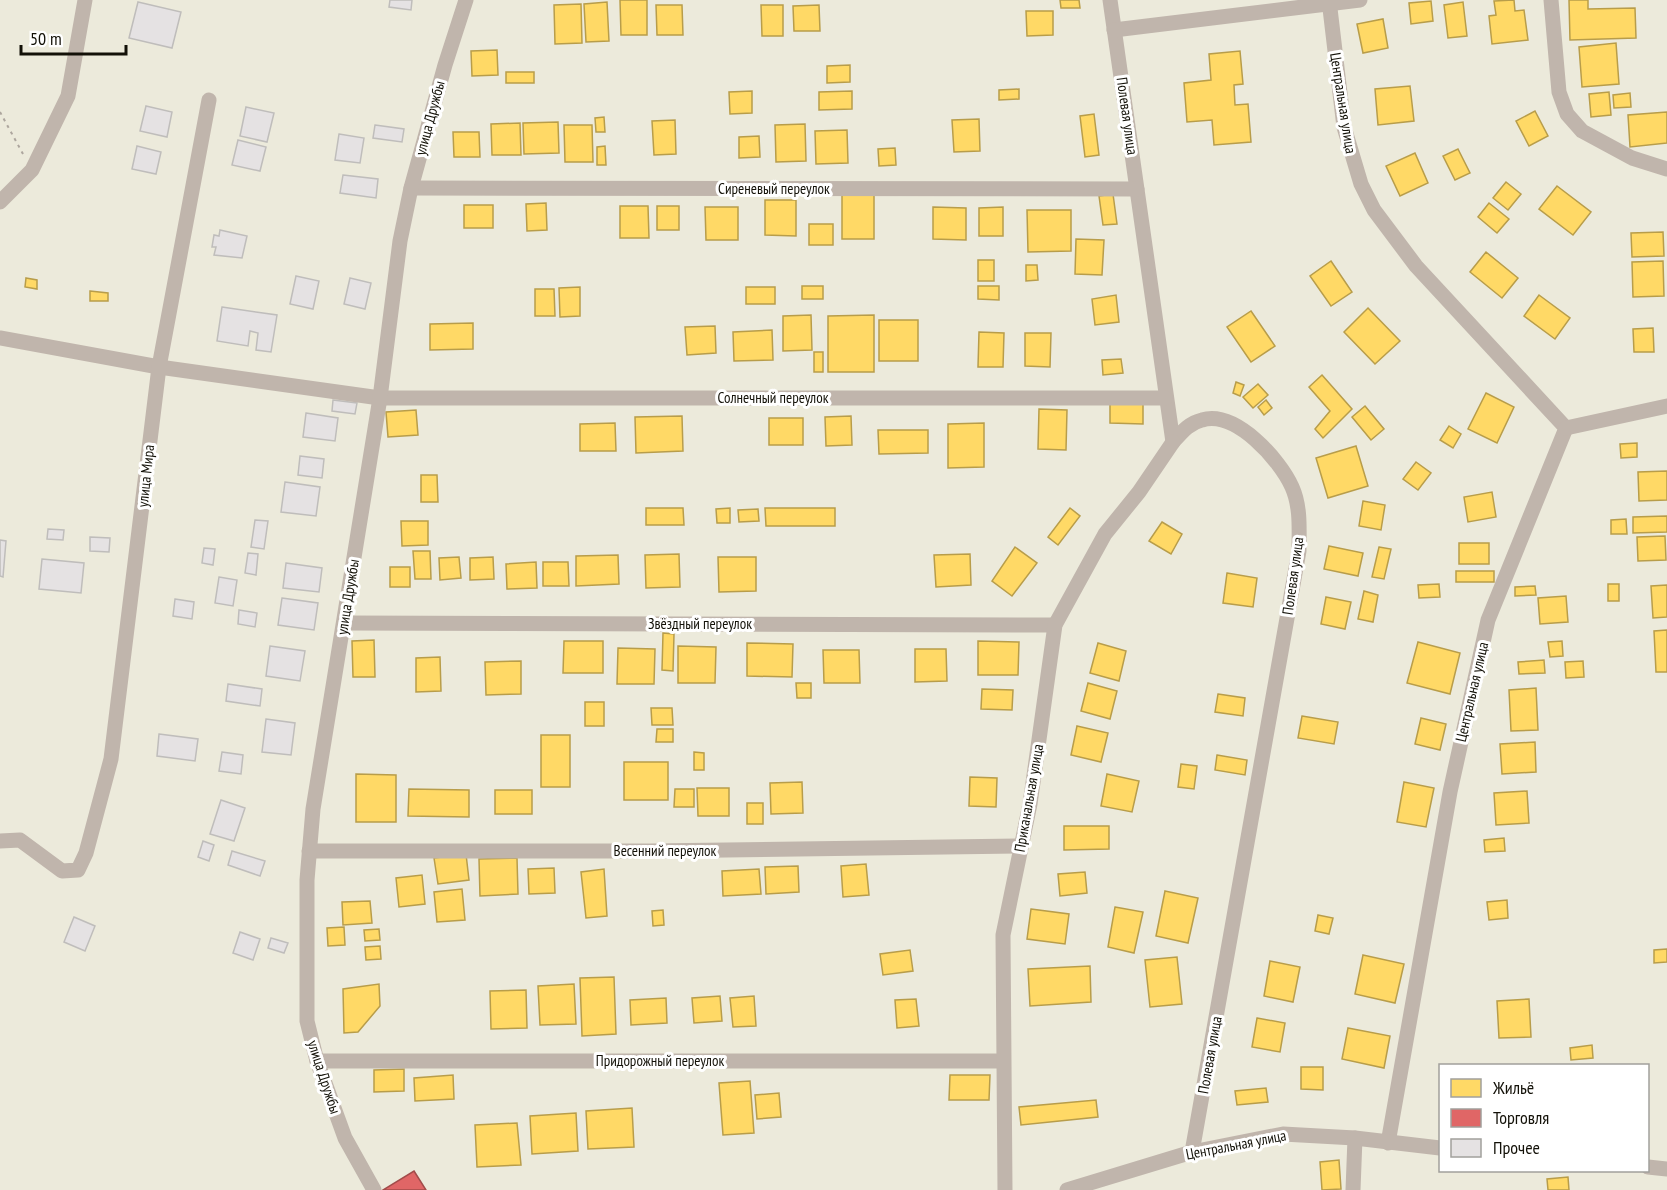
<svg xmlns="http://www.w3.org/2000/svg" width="1667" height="1190" viewBox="0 0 1667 1190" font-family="'PT Sans Narrow',sans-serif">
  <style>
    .homes { fill: #ffd966; stroke: #b89d4a; stroke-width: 1.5 }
    .shops { fill: #e06666; stroke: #a24c4a; stroke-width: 1.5 }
    .building { fill: #e5e2e3; stroke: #bfbdbb; stroke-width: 1.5 }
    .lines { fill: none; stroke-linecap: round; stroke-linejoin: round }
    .path { stroke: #ada69e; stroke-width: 2; stroke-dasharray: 3 4.5; stroke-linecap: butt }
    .minor { stroke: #c0b5ac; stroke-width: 15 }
    .labels { text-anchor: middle; stroke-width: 6; stroke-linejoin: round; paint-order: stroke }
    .street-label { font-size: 15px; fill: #131108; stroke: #fff }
  </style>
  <rect width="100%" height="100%" fill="#eceadb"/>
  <g class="homes">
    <path d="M620 0H647V35H621Z"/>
    <path d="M1060 0H1079L1080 8H1061Z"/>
    <path d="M1514 0 1515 11 1524 10 1528 40 1492 44 1489 16 1496 15 1494 1Z"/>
    <path d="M1569 0H1588V9L1635 8 1636 38 1570 40Z"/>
    <path d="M1431 1 1433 21 1411 24 1409 3Z"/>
    <path d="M607 2 609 41 586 42 584 4Z"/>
    <path d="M1463 2 1467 36 1448 38 1444 5Z"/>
    <path d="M581 4 582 43 555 44 554 5Z"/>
    <path d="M656 5H682L683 35H657Z"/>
    <path d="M761 5H783V36H762Z"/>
    <path d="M819 5 820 31H794L793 6Z"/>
    <path d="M1026 11H1053V35L1027 36Z"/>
    <path d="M1383 19 1388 48 1363 53 1357 24Z"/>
    <path d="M1616 43 1619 84 1582 87 1579 47Z"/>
    <path d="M497 50 498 75 472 76 471 51Z"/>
    <path d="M1240 51 1243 84 1234 85 1235 105 1248 104 1251 142 1214 145 1212 120 1187 122 1184 83 1211 80 1209 54Z"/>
    <path d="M850 65V82L827 83V66Z"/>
    <rect x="506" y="72" width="28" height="11"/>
    <path d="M1410 86 1414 121 1378 125 1375 89Z"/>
    <path d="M1019 89V99L999 100V90Z"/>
    <path d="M752 91V113L730 114 729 92Z"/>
    <path d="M852 91V109L819 110V92Z"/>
    <path d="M1609 92 1611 115 1591 117 1589 94Z"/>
    <path d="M1630 93 1631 107 1614 108 1613 95Z"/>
    <path d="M1535 111 1548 136 1529 146 1516 121Z"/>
    <path d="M1667 112V143L1630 147 1628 115Z"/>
    <path d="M1094 114 1099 155 1085 157 1080 116Z"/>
    <path d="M604 117 605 132H596L595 118Z"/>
    <path d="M979 119 980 151 954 152 952 120Z"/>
    <path d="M675 120 676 154 654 155 652 121Z"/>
    <path d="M558 122 559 153 524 154 523 123Z"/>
    <path d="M520 123 521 155H492L491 124Z"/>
    <path d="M805 124 806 161 776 162 775 125Z"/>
    <path d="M564 125H592L593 162H565Z"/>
    <path d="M847 130 848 163 816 164 815 131Z"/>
    <path d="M453 132H479L480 157H454Z"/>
    <path d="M759 136 760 157 739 158V137Z"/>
    <path d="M605 146 606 165H597V147Z"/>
    <path d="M895 148 896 165 879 166 878 149Z"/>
    <path d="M1458 149 1470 173 1455 180 1443 156Z"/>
    <path d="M1415 153 1428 183 1400 196 1386 166Z"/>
    <path d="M1506 182 1521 194 1508 210 1493 198Z"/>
    <path d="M1557 186 1591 212 1573 235 1539 209Z"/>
    <path d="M1113 194 1117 224 1103 225 1099 196Z"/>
    <rect x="842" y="195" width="32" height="44"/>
    <path d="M765 200H796V236L765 235Z"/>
    <path d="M546 203 547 230 527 231 526 204Z"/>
    <path d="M1489 203 1509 219 1497 233 1478 217Z"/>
    <rect x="464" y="205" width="29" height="23"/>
    <path d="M620 206H648L649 238H620Z"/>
    <rect x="657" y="206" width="22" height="24"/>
    <path d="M705 207H738V240H706Z"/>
    <path d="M933 207 966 208V240L933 239Z"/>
    <path d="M1003 207V236H979V208Z"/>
    <path d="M1027 210H1071V251L1028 252Z"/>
    <rect x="809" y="224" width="24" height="21"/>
    <path d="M1663 232 1664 256 1632 257 1631 233Z"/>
    <path d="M1076 239 1104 240 1102 275 1075 274Z"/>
    <path d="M1486 252 1518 278 1502 298 1470 272Z"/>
    <rect x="978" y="260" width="16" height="21"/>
    <path d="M1331 261 1352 292 1331 306 1310 276Z"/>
    <path d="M1663 261 1664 296 1633 297 1632 262Z"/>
    <path d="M1026 265H1037L1038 280 1026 281Z"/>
    <path d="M26 278 37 280V289L25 287Z"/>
    <rect x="802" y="286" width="21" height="13"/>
    <path d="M978 286H999V300L978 299Z"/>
    <path d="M580 287V316L560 317 559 288Z"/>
    <rect x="746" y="287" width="29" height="17"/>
    <path d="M535 289H554L555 316H535Z"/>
    <path d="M90 291 108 293V301H90Z"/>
    <path d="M1116 295 1119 322 1095 325 1092 299Z"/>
    <path d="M1539 295 1570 318 1555 339 1524 316Z"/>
    <path d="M1368 308 1400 341 1375 364 1344 332Z"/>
    <path d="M1251 311 1275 346 1251 362 1227 327Z"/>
    <path d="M811 315 812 350 783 351V316Z"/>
    <path d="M874 315V372H828V316Z"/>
    <rect x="879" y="320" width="39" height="41"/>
    <path d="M473 323V349L430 350V324Z"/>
    <path d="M715 326 716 353 687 355 685 327Z"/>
    <path d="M1653 328 1654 352H1634L1633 329Z"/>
    <path d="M772 330 773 360 734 361 733 332Z"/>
    <path d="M979 332 1004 333 1003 367H978Z"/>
    <path d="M1025 333H1051L1050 367 1025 366Z"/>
    <rect x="814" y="352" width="9" height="20"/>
    <path d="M1121 359 1123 373 1103 375 1102 360Z"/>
    <path d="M1322 375 1352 409 1323 438 1315 429 1330 411 1309 387Z"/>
    <path d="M1236 382 1244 385 1240 396 1233 393Z"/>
    <path d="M1258 384 1268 395 1253 408 1243 397Z"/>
    <path d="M1486 393 1514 407 1497 443 1468 429Z"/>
    <path d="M1266 400 1272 408 1264 415 1258 407Z"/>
    <path d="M1110 403H1143V424L1110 423Z"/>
    <path d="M1365 406 1384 429 1371 440 1352 417Z"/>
    <path d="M1039 409 1067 410 1066 450 1038 449Z"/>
    <path d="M416 410 418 435 388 437 386 412Z"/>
    <path d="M682 416 683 451 636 453 635 417Z"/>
    <path d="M851 416 852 445 826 446 825 417Z"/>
    <rect x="769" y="418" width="34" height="27"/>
    <path d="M615 423 616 451H580V424Z"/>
    <path d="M984 423V467L948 468V424Z"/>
    <path d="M1449 426 1461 434 1453 448 1440 440Z"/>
    <path d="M878 430H928V453L879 454Z"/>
    <path d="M1637 443V457L1621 458 1620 444Z"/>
    <path d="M1356 446 1368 486 1328 498 1316 458Z"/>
    <path d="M1416 462 1431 473 1418 490 1403 479Z"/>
    <path d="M1667 471V500L1639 501 1638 472Z"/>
    <path d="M421 475H437L438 502H421Z"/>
    <path d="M1492 492 1496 517 1468 522 1464 497Z"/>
    <path d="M1363 501 1385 505 1381 530 1359 526Z"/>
    <path d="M646 508H683L684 525H646Z"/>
    <path d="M730 508V523H717L716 509Z"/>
    <path d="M765 508H835V526H766Z"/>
    <path d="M1070 508 1080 516 1058 545 1048 537Z"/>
    <path d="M758 509 759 521 739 522 738 510Z"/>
    <path d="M1667 516V532L1633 533V517Z"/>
    <path d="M1626 519 1627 534H1611V520Z"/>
    <path d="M401 521H428V545L402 546Z"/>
    <path d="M1162 522 1182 534 1171 554 1149 541Z"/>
    <path d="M1665 536 1666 560 1638 561 1637 537Z"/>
    <rect x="1459" y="543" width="30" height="21"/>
    <path d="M1329 546 1363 553 1358 576 1324 569Z"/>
    <path d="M1015 547 1037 563 1012 596 992 581Z"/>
    <path d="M1379 547 1391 549 1384 579 1372 577Z"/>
    <path d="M413 551H430L431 579H415Z"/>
    <path d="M679 554 680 587 646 588 645 555Z"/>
    <path d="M970 554 971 585 936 587 934 555Z"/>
    <path d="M618 555 619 584 576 586V556Z"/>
    <path d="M459 557 461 578 440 580 439 558Z"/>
    <path d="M493 557 494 579 470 580V558Z"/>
    <path d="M718 557H756V591L719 592Z"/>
    <path d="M536 562 537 588 507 589 506 564Z"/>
    <path d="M543 562H568L569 586H543Z"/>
    <rect x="390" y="567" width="20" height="20"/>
    <rect x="1456" y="571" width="38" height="11"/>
    <path d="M1227 573 1257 578 1253 607 1223 603Z"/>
    <path d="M1439 584 1440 597 1419 598 1418 585Z"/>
    <rect x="1608" y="584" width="11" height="17"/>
    <path d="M1667 585V617L1653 618 1651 586Z"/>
    <path d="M1535 586 1536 595 1515 596V587Z"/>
    <path d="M1364 591 1378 595 1373 622 1358 619Z"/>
    <path d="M1566 596 1568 622 1540 624 1538 598Z"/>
    <path d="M1326 597 1351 602 1345 629 1321 624Z"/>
    <path d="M1667 630V672H1656L1654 631Z"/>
    <path d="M663 633 674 634 673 671 662 670Z"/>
    <path d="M374 640 375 677H353L352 641Z"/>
    <path d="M564 641H603V673H563Z"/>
    <path d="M978 641 1019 642 1018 675H978Z"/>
    <path d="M1562 641 1563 656 1550 657 1548 642Z"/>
    <path d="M1418 642 1460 653 1450 694 1407 683Z"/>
    <path d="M747 643 793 644 792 677 747 676Z"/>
    <path d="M1098 643 1126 651 1119 681 1090 673Z"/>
    <path d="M678 646 716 647 715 683H678Z"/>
    <path d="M618 648 655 649 654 684H617Z"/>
    <path d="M915 649H946L947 681 915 682Z"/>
    <path d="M823 650H859L860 683H824Z"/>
    <path d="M440 657 441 691 416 692V658Z"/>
    <path d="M1544 660 1545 673 1519 674 1518 662Z"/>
    <path d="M521 661V694L486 695 485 662Z"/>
    <path d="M1583 661 1584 677 1566 678 1565 662Z"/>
    <path d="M796 683H811V698H797Z"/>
    <path d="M1088 683 1117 691 1110 719 1081 711Z"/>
    <path d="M1536 688 1538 730 1511 731 1509 690Z"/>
    <path d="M982 689 1013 690 1012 710 981 709Z"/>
    <path d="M1218 694 1245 698 1243 716 1215 712Z"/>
    <rect x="585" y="702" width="19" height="24"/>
    <path d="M651 708H672L673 725H652Z"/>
    <path d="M1302 716 1338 722 1334 744 1298 738Z"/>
    <path d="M1421 718 1446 724 1440 750 1415 744Z"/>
    <path d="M1077 726 1108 733 1101 762 1071 755Z"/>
    <path d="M657 729H673V742H656Z"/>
    <rect x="541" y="735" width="29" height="52"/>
    <path d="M1535 742 1536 772 1502 774 1500 744Z"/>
    <path d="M694 752 704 753V770H694Z"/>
    <path d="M1217 755 1247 760 1245 775 1215 770Z"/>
    <rect x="624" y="762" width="44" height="38"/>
    <path d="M1181 764 1197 766 1194 789 1178 787Z"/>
    <path d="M356 774 396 775V822H356Z"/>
    <path d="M1107 774 1139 781 1132 812 1101 806Z"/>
    <path d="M970 777 997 778 996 807 969 806Z"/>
    <path d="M802 782 803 813 771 814 770 783Z"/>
    <path d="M1404 782 1434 788 1426 827 1397 822Z"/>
    <path d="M697 788H729V816H698Z"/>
    <path d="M409 789 469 790V817L408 816Z"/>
    <path d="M675 789H694V807H674Z"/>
    <rect x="495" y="790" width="37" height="24"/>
    <path d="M1527 791 1529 823 1496 825 1494 793Z"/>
    <rect x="747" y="803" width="16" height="21"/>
    <path d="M1064 826H1109V849L1064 850Z"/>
    <path d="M1504 838 1505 851 1485 852 1484 840Z"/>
    <path d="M466 854 469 880 438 884 434 858Z"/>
    <path d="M517 858 518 894 480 896 479 859Z"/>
    <path d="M866 864 869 895 843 897 841 866Z"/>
    <path d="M798 866 799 892 766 894 765 867Z"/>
    <path d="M554 868 555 893 529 894 528 869Z"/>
    <path d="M604 869 607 916 586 918 581 872Z"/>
    <path d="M759 869 761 894 723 896 722 871Z"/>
    <path d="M1085 872 1087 893 1060 896 1058 874Z"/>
    <path d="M422 875 425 904 399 907 396 878Z"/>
    <path d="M462 889 465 920 437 922 434 892Z"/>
    <path d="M1165 891 1198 898 1188 943 1156 936Z"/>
    <path d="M1507 900 1508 918 1489 920 1487 902Z"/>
    <path d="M370 901 372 923 343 925 342 902Z"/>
    <path d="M1115 907 1143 912 1134 953 1108 947Z"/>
    <path d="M1031 909 1069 914 1065 944 1027 939Z"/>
    <path d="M663 910 664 925 653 926 652 911Z"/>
    <path d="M1318 915 1333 918 1329 934 1315 931Z"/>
    <path d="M344 927 345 945 328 946 327 928Z"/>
    <path d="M379 929 380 940 365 941 364 930Z"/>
    <path d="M380 946 381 959 366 960 365 947Z"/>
    <path d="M1667 949V962L1654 963V950Z"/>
    <path d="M910 950 913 971 883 975 880 954Z"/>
    <path d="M1363 955 1404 964 1395 1003 1355 994Z"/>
    <path d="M1177 957 1182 1004 1150 1007 1145 960Z"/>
    <path d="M1270 961 1300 967 1293 1002 1264 996Z"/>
    <path d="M1090 966 1091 1002 1030 1006 1028 969Z"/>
    <path d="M614 977 616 1034 582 1036 580 978Z"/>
    <path d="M379 984 380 1006 358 1032 344 1033 343 989Z"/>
    <path d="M574 984 576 1024 540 1025 538 986Z"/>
    <path d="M526 990 527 1028 491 1029 490 991Z"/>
    <path d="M720 996 722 1021 694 1023 692 998Z"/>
    <path d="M754 996 756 1026 733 1027 730 998Z"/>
    <path d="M666 998 667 1023 631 1025 630 1000Z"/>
    <path d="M916 999 919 1026 897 1028 895 1000Z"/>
    <path d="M1529 999 1531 1037 1499 1038 1497 1001Z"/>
    <path d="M1257 1018 1285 1023 1280 1052 1252 1047Z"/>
    <path d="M1348 1028 1390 1036 1384 1068 1342 1059Z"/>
    <path d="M1592 1045 1593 1058 1571 1060 1570 1048Z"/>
    <path d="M1301 1067H1323V1090L1301 1089Z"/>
    <path d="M404 1069V1091L374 1092V1070Z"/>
    <path d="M453 1075 454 1099 415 1101 414 1078Z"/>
    <path d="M950 1075H990L989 1100H949Z"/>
    <path d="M750 1081 754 1133 723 1135 719 1083Z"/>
    <path d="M1266 1088 1268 1102 1237 1105 1235 1091Z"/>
    <path d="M779 1093 781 1117 757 1119 755 1095Z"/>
    <path d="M1096 1100 1098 1117 1021 1125 1019 1107Z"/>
    <path d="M632 1108 634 1147 588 1149 586 1111Z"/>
    <path d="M576 1113 578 1151 532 1154 530 1116Z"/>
    <path d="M517 1123 521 1165 477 1167 475 1125Z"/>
    <path d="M1339 1160 1341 1189 1322 1190 1320 1162Z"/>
    <path d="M1568 1177 1569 1190H1548L1547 1179Z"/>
  </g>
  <path class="shops" d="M414 1171 426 1190H383Z"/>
  <g class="building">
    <path d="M390 0H412L411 10 389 7Z"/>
    <path d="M138 2 181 12 172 48 129 38Z"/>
    <path d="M146 106 172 112 167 137 140 131Z"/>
    <path d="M246 107 274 113 267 142 240 136Z"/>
    <path d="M375 125 404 129 402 142 373 138Z"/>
    <path d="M339 134 364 138 360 163 335 160Z"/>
    <path d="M238 140 266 147 260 171 232 165Z"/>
    <path d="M137 146 161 152 156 174 132 169Z"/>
    <path d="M343 175 378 179 376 198 340 193Z"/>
    <path d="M220 230 247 236 242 258 214 255 216 247H212L214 235 219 236Z"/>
    <path d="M296 276 319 281 313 309 290 304Z"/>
    <path d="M350 278 371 283 365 309 344 304Z"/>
    <path d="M222 307 277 315 271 352 256 350 258 333 250 331 248 346 217 341Z"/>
    <path d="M333 400 357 403 355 414 332 411Z"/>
    <path d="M306 413 338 418 335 441 303 437Z"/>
    <path d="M300 456 324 459 322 478 298 475Z"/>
    <path d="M285 482 320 487 316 516 281 512Z"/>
    <path d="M255 520 268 521 264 549 251 547Z"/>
    <path d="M48 529 64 530 63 540 47 539Z"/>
    <path d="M90 537 110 538 109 552 90 551Z"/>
    <path d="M0 540 6 541 3 577 0 576Z"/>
    <path d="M204 548 215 549 213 565 202 563Z"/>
    <path d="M248 553 258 554 256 575 245 573Z"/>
    <path d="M42 559 84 563 81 593 39 589Z"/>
    <path d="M286 563 322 568 319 592 283 588Z"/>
    <path d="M219 577 237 580 233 606 215 603Z"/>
    <path d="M282 598 318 603 314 630 278 625Z"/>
    <path d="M175 599 194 602 192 619 173 616Z"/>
    <path d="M239 610 257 613 255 627 238 624Z"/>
    <path d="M270 646 305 651 300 681 266 676Z"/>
    <path d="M228 684 262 689 260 706 226 701Z"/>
    <path d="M266 719 295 723 291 755 262 752Z"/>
    <path d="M159 734 198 739 195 761 157 756Z"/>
    <path d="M222 752 243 755 241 774 219 771Z"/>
    <path d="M221 800 245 808 234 841 210 834Z"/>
    <path d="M203 841 214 845 209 861 198 857Z"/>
    <path d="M232 851 265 861 260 876 228 865Z"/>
    <path d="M74 917 95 926 85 951 64 942Z"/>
    <path d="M240 932 260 939 253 960 233 953Z"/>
    <path d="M271 938 288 943 284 953 268 948Z"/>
  </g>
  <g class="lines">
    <path class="path" d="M0 112 23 154"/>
    <g class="minor">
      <path d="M1110 0 1173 442C1182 432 1189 423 1202 420 1236 410 1280 460 1292 487 1301 507 1299 530 1299 551L1192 1152"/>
      <path d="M1329 0 1344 127 1361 184 1374 210 1416 266 1566 428 1488 620 1450 792 1388 1143"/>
      <path d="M1551 0 1559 92 1567 114 1582 131 1632 158 1667 169"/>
      <path d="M1114 30 1360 0"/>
      <path d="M411 188 1137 189"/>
      <path d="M0 202 32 170 68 96 85 0"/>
      <path d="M0 338 159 367 380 398H1165"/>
      <path d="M1566 428 1667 406"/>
      <path d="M344 623 1055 625"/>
      <path d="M0 841 20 840 62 871 78 870 86 853 111 759 159 367 209 100"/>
      <path d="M309 851H650L1021 846"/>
      <path d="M317 1061H1002"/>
      <path d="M1648 1167 1667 1169"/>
      <path d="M374 1190 345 1138 317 1061 307 1021V880L313 809 380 398 400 241 411 188 445 65 466 0"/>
      <path d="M1005 1190 1003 935 1030 804 1055 625 1105 534 1139 492 1173 442"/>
      <path d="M1067 1190 1192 1152 1283 1134 1355 1138 1440 1148"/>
      <path d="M1353 1190 1355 1138"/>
    </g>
  </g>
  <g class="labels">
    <g class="street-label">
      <text transform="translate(1343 103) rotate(81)" y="5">Центральная улица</text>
      <text transform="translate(1127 116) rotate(82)" y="5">Полевая улица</text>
      <text transform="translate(430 118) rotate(-75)" y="5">улица Дружбы</text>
      <text x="774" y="194">Сиреневый переулок</text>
      <text x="773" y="403">Солнечный переулок</text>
      <text transform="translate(146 476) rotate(-84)" y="5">улица Мира</text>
      <text transform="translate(1293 576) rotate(-82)" y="5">Полевая улица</text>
      <text transform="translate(348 597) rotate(-81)" y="5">улица Дружбы</text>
      <text x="700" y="629">Звёздный переулок</text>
      <text transform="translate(1472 692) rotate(-77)" y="5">Центральная улица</text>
      <text transform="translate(1029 798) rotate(-80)" y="5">Приканальная улица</text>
      <text x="665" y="856">Весенний переулок</text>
      <text transform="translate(1210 1055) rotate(-80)" y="5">Полевая улица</text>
      <text x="660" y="1066">Придорожный переулок</text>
      <text transform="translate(324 1077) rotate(72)" y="5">улица Дружбы</text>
      <text transform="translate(1236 1145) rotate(-11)" y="5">Центральная улица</text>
    </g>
  </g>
  <rect x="1439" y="1064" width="210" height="108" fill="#ffffff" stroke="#a1a09c" stroke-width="1.5"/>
  <rect x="1451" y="1079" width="30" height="18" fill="#ffd966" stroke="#a1a09c" stroke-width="1.5"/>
  <text x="1493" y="1094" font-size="18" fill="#131108">Жильё</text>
  <rect x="1451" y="1109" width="30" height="18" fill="#e06666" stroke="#a1a09c" stroke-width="1.5"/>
  <text x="1493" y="1124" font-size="18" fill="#131108">Торговля</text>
  <rect x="1451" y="1139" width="30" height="18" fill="#e5e2e3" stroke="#a1a09c" stroke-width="1.5"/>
  <text x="1493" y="1154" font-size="18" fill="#131108">Прочее</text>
  <path d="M21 45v9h105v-9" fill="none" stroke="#131108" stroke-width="3"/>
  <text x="30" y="45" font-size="18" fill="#131108" stroke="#ffffff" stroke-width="4.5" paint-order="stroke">50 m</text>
</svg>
